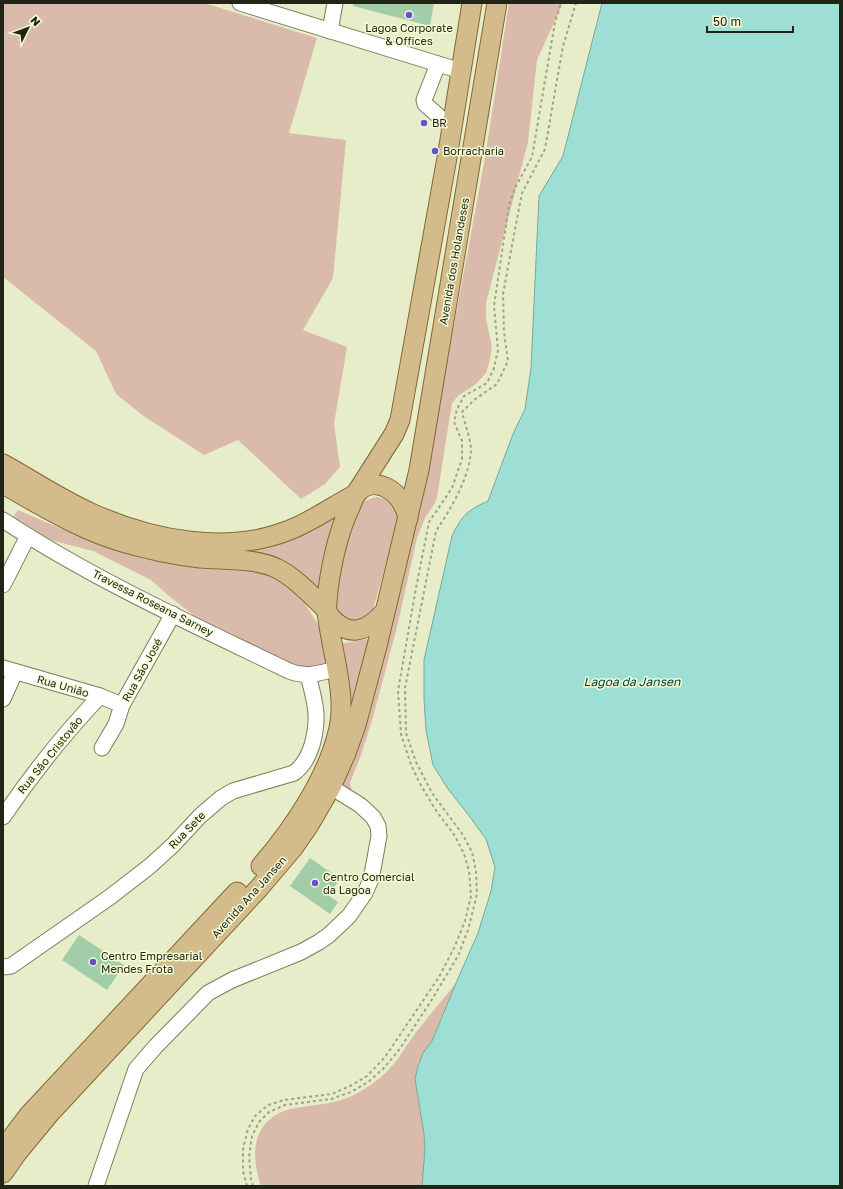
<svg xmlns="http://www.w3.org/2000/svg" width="843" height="1189" viewBox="0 0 843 1189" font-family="'Golos Text',sans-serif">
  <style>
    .green { fill: #dabbab }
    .water { fill: #9ddfd5; stroke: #78a79c }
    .building { fill: #a1cda9 }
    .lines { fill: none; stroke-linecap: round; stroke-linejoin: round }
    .minor-casing { stroke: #797e5c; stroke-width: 17 }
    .major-casing { stroke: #826931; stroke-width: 21 }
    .path { stroke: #9ea286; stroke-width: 2; stroke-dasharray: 3 3; stroke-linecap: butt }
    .minor { stroke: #fff; stroke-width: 15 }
    .major { stroke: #d3bb8c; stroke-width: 19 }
    .poi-dot { fill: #6551ca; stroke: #f4fbd5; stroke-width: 1.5 }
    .labels { text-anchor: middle; stroke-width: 3; stroke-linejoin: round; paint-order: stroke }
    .poi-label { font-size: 11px; fill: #222416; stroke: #f4fbd5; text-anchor: start }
    .street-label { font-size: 11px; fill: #222416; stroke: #f4fbd5 }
    .water-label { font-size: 12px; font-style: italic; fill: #004039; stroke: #f4fbd5 }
  </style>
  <rect width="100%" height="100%" fill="#e7edc8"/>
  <g class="green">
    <path d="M3 3H204L317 38 289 133 346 140 333 278 303 330 347 347 334 424 340 467 325 484 301 499 238 440 204 455 145 417 116 394 96 351 3 277Z"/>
    <path d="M509 3H563L537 60 528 142 486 303V319L492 347 490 359 486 373 476 384 459 395 452 403 437 497 435 503 425 518 417 538 398 623 373 717 361 755 350 783 352 793 345 787 342 783 425 482 485 158Z"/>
    <path d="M376 497C394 500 395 504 398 522L372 613 353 623 342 618 336 605 339 569 346 536 361 502Z"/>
    <path d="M339 509 321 597 243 553 249 545Z"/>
    <path d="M18 510 85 539 143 559 205 569 249 571 266 573 286 584 304 602 319 626 330 665 297 669 208 627 169 596 151 580 93 551 51 540 13 517Z"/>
    <path d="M373 638 357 701 349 707 339 644Z"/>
    <path d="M456 983 432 1041 423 1053 418 1065 415 1079 424 1134 425 1149 422 1186H261C251 1157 251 1124 284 1111 302 1105 322 1106 341 1100 355 1096 368 1087 380 1078 394 1067 404 1049 414 1035 428 1017 442 1000 456 983Z"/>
  </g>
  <path class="water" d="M602 3H840V1186H422L425 1149 424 1134 415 1079 418 1066 423 1053 432 1041 456 983 478 933 491 891 495 867 486 839 467 813 448 789 433 765 426 730 424 700V660L452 536C462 515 468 510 488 501L513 434 525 409 531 368 539 196 563 156Z"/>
  <g class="building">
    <path d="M353 3H434L430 26 353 6Z"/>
    <path d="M310 858 340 879 328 895 338 902 330 914 290 886Z"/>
    <path d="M79 935 124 965 107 990 62 960Z"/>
  </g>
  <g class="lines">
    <g class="minor-casing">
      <g id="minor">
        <path d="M240 3 461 71"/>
        <path d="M330 31 335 3"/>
        <path d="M438 64 424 100 425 104 451 127"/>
        <path d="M3 520C93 579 192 624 289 671 306 678 319 673 336 669"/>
        <path d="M3 585 28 536"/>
        <path d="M3 668 100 696 122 705"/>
        <path d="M3 699 15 672"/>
        <path d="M102 748 116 724 122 705 173 614"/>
        <path d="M3 817C32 774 64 734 100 696"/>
        <path d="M3 967 11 966 110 897 150 866 173 845 200 816 221 798 233 791 294 773C304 765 308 757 312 745 320 717 315 702 308 675"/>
        <path d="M96 1186 136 1069 156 1046 208 993 232 980 301 952 319 942 329 935 349 916 365 893 371 879 373 869 379 836 378 826 373 817 360 805 331 787"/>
      </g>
    </g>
    <g class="major-casing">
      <g id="major">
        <path d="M3 464C32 480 60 499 91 513 151 540 228 556 292 529 314 520 335 505 356 494"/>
        <path d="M3 484C42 506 82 531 126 543 150 550 175 555 200 558 224 560 257 558 278 569 297 579 312 596 327 610"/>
        <path d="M357 492 394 434 400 420 448 152 472 3"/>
        <path d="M327 613C347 639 366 633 385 611"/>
        <path d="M261 866C294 828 328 777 339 728 347 694 330 645 327 611 326 604 328 596 328 590 332 560 338 532 351 505 353 501 354 495 358 492 365 484 376 483 385 487 398 493 405 505 408 518"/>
        <path d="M3 1149 29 1115 237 892"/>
        <path d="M3 1173 17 1153 50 1113 259 888 293 848 309 825 331 787 346 753 356 725 377 646 419 470 497 3"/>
      </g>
    </g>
    <g class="path">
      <path d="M247 1186 243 1171V1149L248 1129 255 1116 268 1105 284 1100 332 1094 352 1085 367 1076 385 1057 439 977 455 946 465 921 471 896 469 871 464 854 455 836 435 809 419 782 410 762 401 734 398 691 416 588 429 522 452 488 462 459V441L454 422 457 409 464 396 487 383 494 368 498 350 494 306 509 205 516 186 532 157 555 22 561 3"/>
      <path d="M253 1186 251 1179 249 1157 252 1136 259 1122 269 1112 285 1105 331 1099 351 1092 368 1082 383 1069 399 1050 431 1001 458 956 468 930 477 894 476 871 472 852 463 835 432 793 416 762 406 733 405 688 436 531C452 507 468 480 471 452 472 443 464 421 462 412L474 400 497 384 508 361 504 332 503 294 516 224 522 193 545 149 563 46 576 3"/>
    </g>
    <use href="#minor" class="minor"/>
    <use href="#major" class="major"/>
  </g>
  <g class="poi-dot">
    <circle cx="409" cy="15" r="4"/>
    <circle cx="424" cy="123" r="4"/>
    <circle cx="435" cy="151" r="4"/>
    <circle cx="315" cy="883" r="4"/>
    <circle cx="93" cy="962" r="4"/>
  </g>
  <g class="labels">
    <g class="poi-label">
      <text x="409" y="32" text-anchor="middle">Lagoa Corporate<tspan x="409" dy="13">&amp; Offices</tspan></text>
      <text x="432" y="127">BR</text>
      <text x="443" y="155">Borracharia</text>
      <text x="323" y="881">Centro Comercial<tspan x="323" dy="13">da Lagoa</tspan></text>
      <text x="101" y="960">Centro Empresarial<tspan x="101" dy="13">Mendes Frota</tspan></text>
    </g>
    <g class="street-label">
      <text transform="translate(454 261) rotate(-80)" y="4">Avenida dos Holandeses</text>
      <text transform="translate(153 603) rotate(27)" y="4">Travessa Roseana Sarney</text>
      <text transform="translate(142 670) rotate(-61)" y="4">Rua São José</text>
      <text transform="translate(63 686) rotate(16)" y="4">Rua União</text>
      <text transform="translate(50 755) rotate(-51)" y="4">Rua São Cristovão</text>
      <text transform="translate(187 830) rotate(-46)" y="4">Rua Sete</text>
      <text transform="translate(249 897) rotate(-48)" y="4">Avenida Ana Jansen</text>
    </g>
    <g class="water-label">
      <text x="632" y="686">Lagoa da Jansen</text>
    </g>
  </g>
  <rect width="843" height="1189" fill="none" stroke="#222416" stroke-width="8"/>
  <g transform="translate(28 28) rotate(48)" stroke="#f4fbd5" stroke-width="3" paint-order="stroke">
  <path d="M0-3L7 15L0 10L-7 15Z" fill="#222416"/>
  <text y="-6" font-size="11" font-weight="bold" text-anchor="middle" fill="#222416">N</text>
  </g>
  <path d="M707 26v6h86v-6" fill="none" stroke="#222416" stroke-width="2"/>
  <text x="713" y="26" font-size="12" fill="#222416" stroke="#f4fbd5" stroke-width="3" paint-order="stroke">50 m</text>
</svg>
